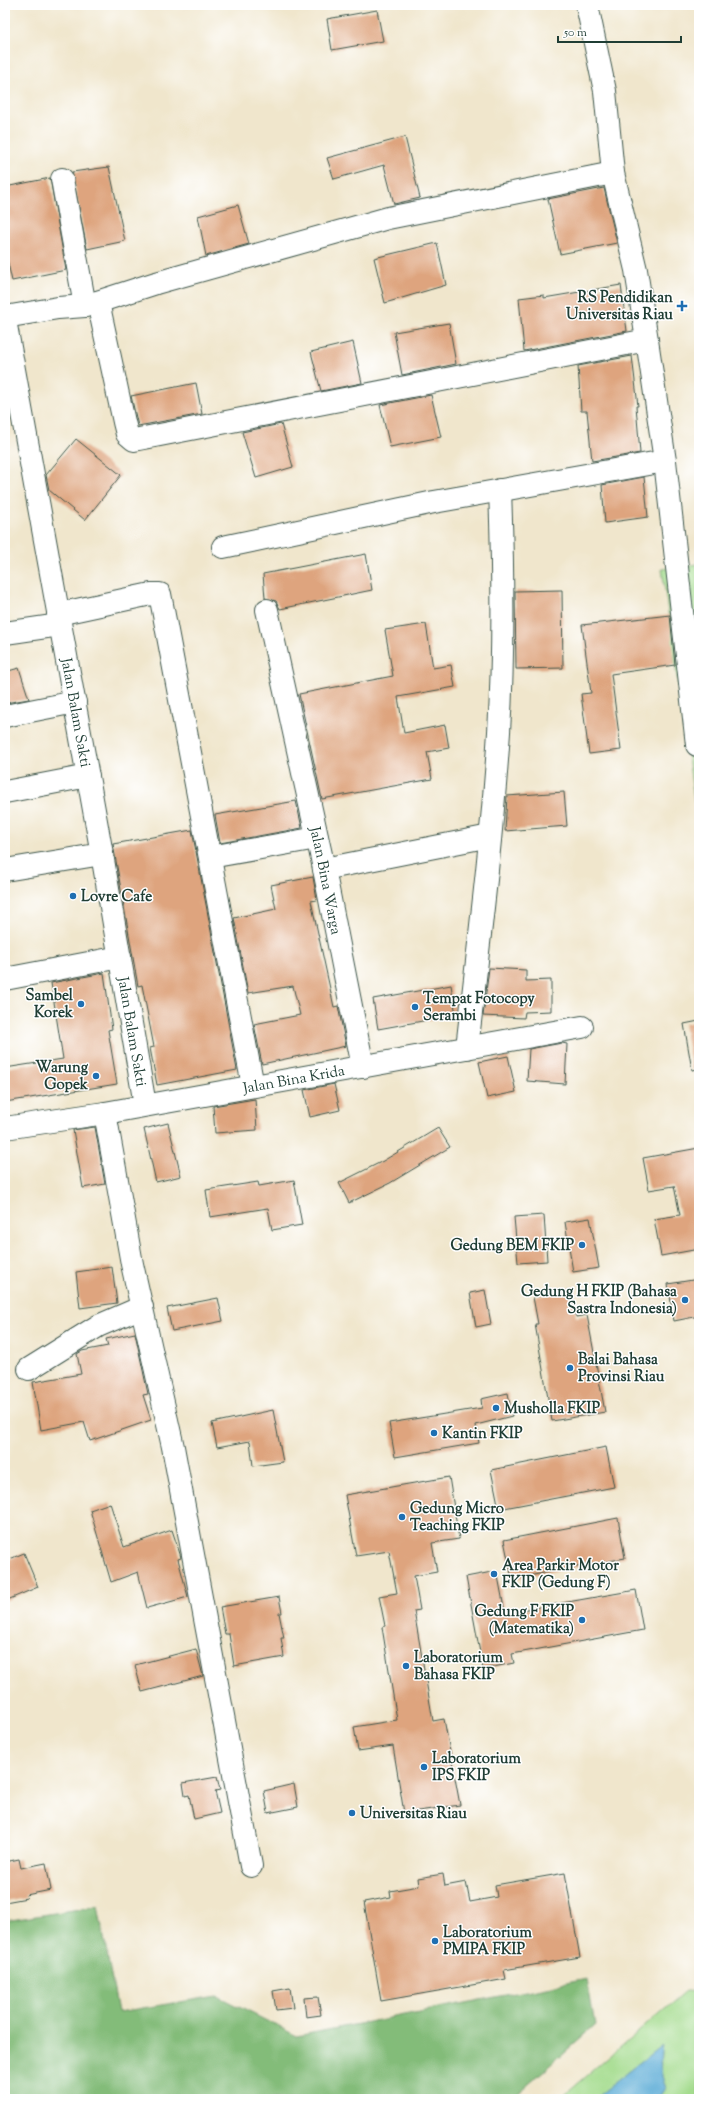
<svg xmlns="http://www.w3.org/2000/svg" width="704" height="2104" viewBox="0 0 704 2104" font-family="'Sorts Mill Goudy',serif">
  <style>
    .green { fill: #a4dc8e; stroke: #628c61 }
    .forest { fill: #83bc79; stroke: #517c56 }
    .water { fill: #5cacd6; stroke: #3e7485 }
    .building { fill: #dea47e }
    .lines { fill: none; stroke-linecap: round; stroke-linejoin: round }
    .minor-casing { stroke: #3e564b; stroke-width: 24 }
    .minor { stroke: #fff; stroke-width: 22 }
    .poi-dot { fill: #1f6fb2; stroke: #fff; stroke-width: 1.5 }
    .labels { text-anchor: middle; stroke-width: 3; stroke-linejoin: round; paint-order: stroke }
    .poi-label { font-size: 15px; font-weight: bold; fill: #1f3d34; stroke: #fff; text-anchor: start }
    .street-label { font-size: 15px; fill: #1f3d34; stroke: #fff }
  </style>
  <rect width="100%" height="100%" fill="#fff"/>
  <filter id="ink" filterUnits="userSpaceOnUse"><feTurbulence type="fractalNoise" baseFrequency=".025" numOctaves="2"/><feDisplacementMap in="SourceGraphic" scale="8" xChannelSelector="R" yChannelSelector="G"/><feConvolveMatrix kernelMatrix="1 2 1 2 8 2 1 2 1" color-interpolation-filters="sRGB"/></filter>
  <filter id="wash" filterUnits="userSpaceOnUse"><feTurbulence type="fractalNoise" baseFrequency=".012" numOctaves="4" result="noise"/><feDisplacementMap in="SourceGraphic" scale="16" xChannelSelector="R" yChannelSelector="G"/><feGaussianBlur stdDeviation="0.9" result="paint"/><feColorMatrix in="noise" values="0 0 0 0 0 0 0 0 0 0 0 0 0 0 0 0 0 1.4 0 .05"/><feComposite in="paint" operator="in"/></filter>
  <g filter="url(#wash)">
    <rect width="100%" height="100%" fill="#f0e6cc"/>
    <g class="green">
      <path d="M699 564V836L662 569Z"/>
      <path d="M686 1991 699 1992V2099H659L666 2088C659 2072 661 2063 661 2046L593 2099H560Z"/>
    </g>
    <path class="forest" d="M98 1906 118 2012 217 1996 297 2036 587 1979 595 2025 512 2099H5V1921Z"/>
    <path class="water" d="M662 2045C659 2061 660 2073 666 2088L659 2099H593Z"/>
    <g id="blocks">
      <g class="building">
        <path d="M377 10 383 41 332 50 327 19Z"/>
        <path d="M405 137 420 198 394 204 384 165 334 179 327 158Z"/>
        <path d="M109 167 125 241 87 249 72 172Z"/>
        <path d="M50 178 66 270 12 281 5 250V187Z"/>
        <path d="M604 188 617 243 560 254 548 199Z"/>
        <path d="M238 205 249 244 206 256 198 216Z"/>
        <path d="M437 243 446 285 385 303 374 258Z"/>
        <path d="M621 285 627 331 524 351 519 298 544 295V298Z"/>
        <path d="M449 323 456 364 402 375 394 332Z"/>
        <path d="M353 342 362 383 321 391 311 352Z"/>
        <path d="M632 356 638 406H636L640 453 592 461 587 411H581L578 366Z"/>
        <path d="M196 383 202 414 138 426 131 396Z"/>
        <path d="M431 395 441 437 390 447 380 405Z"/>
        <path d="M281 424 293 467 256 478 242 432Z"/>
        <path d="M76 439 121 475 85 520 49 490 46 475Z"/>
        <path d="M644 477 648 517 605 523 602 485Z"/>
        <path d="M366 554 372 590 280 609 276 601 265 598 263 574Z"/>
        <path d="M562 590 563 668 516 669 515 591Z"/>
        <path d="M670 615 675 665 611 674 621 750 589 754 581 694 591 693 582 625Z"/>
        <path d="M426 624 433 668 451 665 455 687 398 697 404 733 445 725 449 748 427 752 432 779 322 799 299 694 393 676 385 630Z"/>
        <path d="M19 668 29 699 5 703V672Z"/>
        <path d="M564 792 567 826 505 831 507 796Z"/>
        <path d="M296 801 302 828 220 843 215 815Z"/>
        <path d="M192 830 237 1070 157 1085 150 1048 154 1047 142 985 138 986 113 844Z"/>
        <path d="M313 877 317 900 311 901 334 1007 338 1006 346 1046 262 1064 254 1024 300 1015 293 986 248 993 234 918 276 909 271 885Z"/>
        <path d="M489 968 526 970V981L551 980V1011L525 1012 524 1018 483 1016Z"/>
        <path d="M104 973 112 1029 108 1030 117 1084 5 1102V1068L63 1059 51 983Z"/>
        <path d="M451 985 456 1015 378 1029 373 999Z"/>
        <path d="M699 1021V1069L692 1070 684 1024Z"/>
        <path d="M562 1043 567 1044 565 1084 527 1081 529 1049Z"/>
        <path d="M508 1056 516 1092 487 1098 479 1062Z"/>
        <path d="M334 1084 340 1110 310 1117 304 1090Z"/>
        <path d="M255 1099 257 1130 215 1133 213 1106Z"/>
        <path d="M168 1123 181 1176 156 1182 144 1129Z"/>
        <path d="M95 1127 105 1184 83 1188 73 1130Z"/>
        <path d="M438 1128 450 1147 390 1183 349 1203 339 1183 383 1161Z"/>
        <path d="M699 1148V1183H696L699 1200V1249L661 1256 654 1219 680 1215 674 1186 649 1190 643 1158Z"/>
        <path d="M294 1180 302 1225 272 1230 268 1208 210 1217 206 1190 258 1182 259 1186Z"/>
        <path d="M544 1215 547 1261 518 1263 514 1217Z"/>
        <path d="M590 1218 599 1268 573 1272 565 1222Z"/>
        <path d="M112 1267 117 1303 80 1308 76 1272Z"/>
        <path d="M699 1279V1316L674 1321 668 1284Z"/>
        <path d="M485 1290 491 1324 476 1327 470 1293Z"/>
        <path d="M572 1290 576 1317 587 1315 605 1412 552 1421 535 1324H538L533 1297Z"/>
        <path d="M218 1298 223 1321 172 1331 167 1308Z"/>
        <path d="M135 1333 148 1394 143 1395 151 1420 90 1441 84 1422 41 1430 33 1382 81 1374 77 1354 82 1351 108 1346 106 1339Z"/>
        <path d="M508 1393 512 1416 476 1425 479 1443 395 1457 389 1423 482 1408 481 1399Z"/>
        <path d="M273 1410 283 1462 253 1466 250 1441 217 1447 212 1423Z"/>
        <path d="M606 1447 614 1487 499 1509 491 1470Z"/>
        <path d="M449 1477 459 1539 432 1543 437 1572 414 1576 420 1610 414 1611 433 1721 444 1719 460 1805 404 1813 393 1746 358 1751 354 1727 397 1720 382 1627 385 1626 379 1596 397 1593 389 1551 356 1556 345 1495Z"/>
        <path d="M110 1503 124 1547 172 1530 180 1554 181 1558 178 1559 188 1597 147 1608 138 1572 111 1582 90 1510Z"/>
        <path d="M618 1518 625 1558 512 1579 504 1540Z"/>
        <path d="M24 1553 38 1587 5 1601V1561Z"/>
        <path d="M497 1571 505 1613 636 1590 643 1630 512 1654 514 1663 483 1669 466 1577Z"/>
        <path d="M279 1597 282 1613H279L284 1638H281L284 1657 234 1666 229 1634H225L220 1607Z"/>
        <path d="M196 1649 203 1676 142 1692 135 1665Z"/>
        <path d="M217 1777 220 1790 215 1791 220 1813 194 1819 189 1795 185 1796 183 1783Z"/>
        <path d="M294 1784 298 1807 268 1813 264 1791Z"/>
        <path d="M19 1859 21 1868 46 1863 51 1890 26 1895 27 1898 5 1902V1862Z"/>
        <path d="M565 1873 580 1957 504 1970 506 1979 381 2001 364 1902 391 1897 390 1891 419 1886 418 1878 443 1874 445 1886 466 1882 470 1902 497 1897 495 1885Z"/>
        <path d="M290 1988 293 2008 276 2010 273 1991Z"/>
        <path d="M318 1997 321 2015 306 2017 304 1998Z"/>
      </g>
    </g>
  </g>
  <g filter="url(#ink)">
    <use href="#blocks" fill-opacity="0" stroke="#3e564b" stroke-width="1"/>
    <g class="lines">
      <g class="minor-casing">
        <g id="minor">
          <path d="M587 5 605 91 613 173 636 270 647 340"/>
          <path d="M62 179 85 306"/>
          <path d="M98 302 124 422 127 434 134 440 647 340 665 461 697 745"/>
          <path d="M5 317 58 308 85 306 156 283 388 218 613 173"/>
          <path id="s1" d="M5 320 102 854 145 1105"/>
          <path d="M223 547 434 502 665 461"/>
          <path id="s2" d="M267 610 322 859 363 1067"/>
          <path d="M58 614 151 594H160L253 1086"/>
          <path d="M5 633 60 625"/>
          <path d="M5 716 75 702"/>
          <path d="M5 792 88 776"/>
          <path d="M210 857 317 838"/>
          <path d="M324 869 490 836"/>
          <path d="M5 870 102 854"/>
          <path d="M5 979 120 957"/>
          <path d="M467 1048C479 943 492 838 499 732 504 652 503 571 500 490"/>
          <path d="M105 1113 132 1264 173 1447 251 1866"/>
          <path id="s3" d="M5 1128 105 1113 582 1027"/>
          <path d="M29 1369 98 1326 142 1307"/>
        </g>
      </g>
      <use href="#minor" class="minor"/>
    </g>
  </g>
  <g class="poi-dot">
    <path d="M680 300h4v4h4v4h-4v4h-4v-4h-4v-4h4z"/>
    <circle cx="73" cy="896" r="4"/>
    <circle cx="81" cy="1004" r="4"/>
    <circle cx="415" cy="1007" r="4"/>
    <circle cx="96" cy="1076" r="4"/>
    <circle cx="582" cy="1245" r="4"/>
    <circle cx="685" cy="1300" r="4"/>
    <circle cx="570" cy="1368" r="4"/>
    <circle cx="496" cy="1408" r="4"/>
    <circle cx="434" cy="1433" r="4"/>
    <circle cx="402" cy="1517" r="4"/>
    <circle cx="494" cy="1574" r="4"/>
    <circle cx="582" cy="1620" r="4"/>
    <circle cx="406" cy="1666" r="4"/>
    <circle cx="424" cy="1767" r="4"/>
    <circle cx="352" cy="1813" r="4"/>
    <circle cx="435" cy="1941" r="4"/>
  </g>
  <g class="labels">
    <g class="poi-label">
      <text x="673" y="302" text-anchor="end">RS Pendidikan<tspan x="673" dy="17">Universitas Riau</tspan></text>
      <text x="81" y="901">Lovre Cafe</text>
      <text x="73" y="1000" text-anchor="end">Sambel<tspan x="73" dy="17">Korek</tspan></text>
      <text x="423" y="1003">Tempat Fotocopy<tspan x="423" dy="17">Serambi</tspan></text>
      <text x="88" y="1072" text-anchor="end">Warung<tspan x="88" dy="17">Gopek</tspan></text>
      <text x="574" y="1250" text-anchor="end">Gedung BEM FKIP</text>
      <text x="677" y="1296" text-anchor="end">Gedung H FKIP (Bahasa<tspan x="677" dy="17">Sastra Indonesia)</tspan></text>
      <text x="578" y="1364">Balai Bahasa<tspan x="578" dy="17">Provinsi Riau</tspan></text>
      <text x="504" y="1413">Musholla FKIP</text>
      <text x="442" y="1438">Kantin FKIP</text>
      <text x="410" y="1513">Gedung Micro<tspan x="410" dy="17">Teaching FKIP</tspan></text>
      <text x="502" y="1570">Area Parkir Motor<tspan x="502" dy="17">FKIP (Gedung F)</tspan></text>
      <text x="574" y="1616" text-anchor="end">Gedung F FKIP<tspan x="574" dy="17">(Matematika)</tspan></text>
      <text x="414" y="1662">Laboratorium<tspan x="414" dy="17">Bahasa FKIP</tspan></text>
      <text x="432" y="1763">Laboratorium<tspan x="432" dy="17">IPS FKIP</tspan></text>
      <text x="360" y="1818">Universitas Riau</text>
      <text x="443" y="1937">Laboratorium<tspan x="443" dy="17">PMIPA FKIP</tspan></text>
    </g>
    <g class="street-label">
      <text dy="5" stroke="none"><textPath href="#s1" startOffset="399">Jalan Balam Sakti</textPath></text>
      <text dy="5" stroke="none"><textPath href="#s2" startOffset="277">Jalan Bina Warga</textPath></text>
      <text dy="5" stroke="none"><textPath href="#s1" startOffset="723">Jalan Balam Sakti</textPath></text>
      <text dy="5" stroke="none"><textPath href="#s3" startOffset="293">Jalan Bina Krida</textPath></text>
    </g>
  </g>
  <rect width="704" height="2104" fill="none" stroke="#fff" stroke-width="20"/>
  <path d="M558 36v6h123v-6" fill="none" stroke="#1f3d34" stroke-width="2"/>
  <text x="564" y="36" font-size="12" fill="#1f3d34" stroke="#ffffff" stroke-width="3" paint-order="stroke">50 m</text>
</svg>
